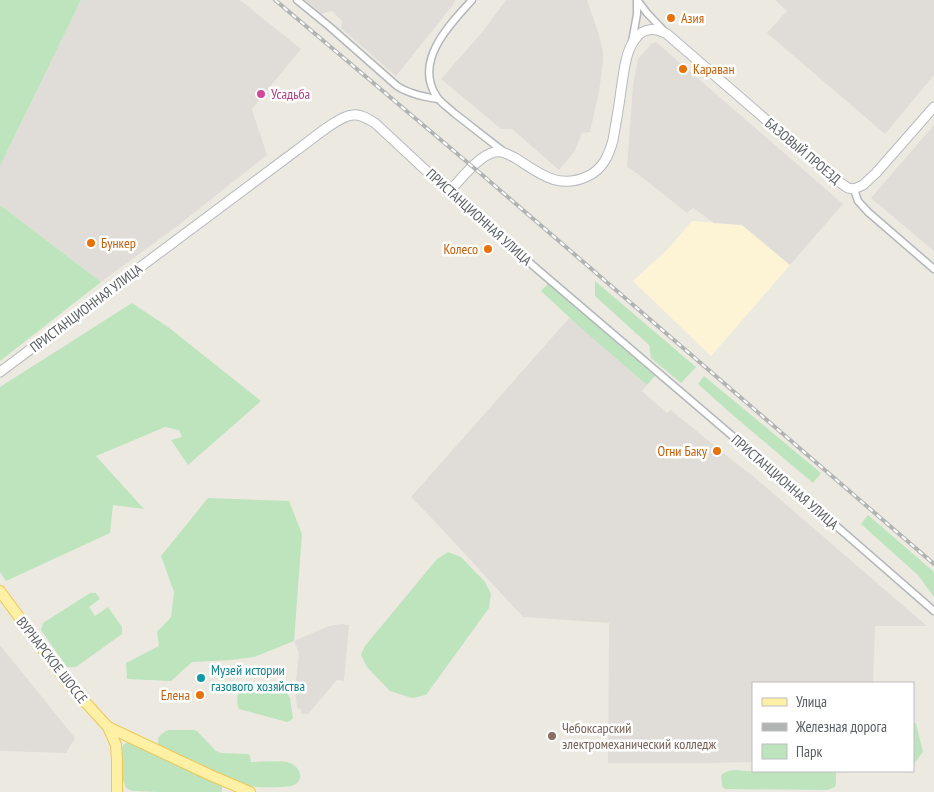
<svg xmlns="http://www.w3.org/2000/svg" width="934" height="792" font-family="'PT Sans Narrow',sans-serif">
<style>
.commercial{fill:#fdf4d5}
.industrial{fill:#e0ddd8}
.green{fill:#bde4bd}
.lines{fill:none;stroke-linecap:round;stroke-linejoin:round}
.street-casing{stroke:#b3b7bb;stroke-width:9}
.secondary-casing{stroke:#b6babf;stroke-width:11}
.primary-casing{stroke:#efc657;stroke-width:12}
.street{stroke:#fff;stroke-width:6}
.secondary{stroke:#fff;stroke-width:9}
.primary{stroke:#fef0a4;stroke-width:10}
.rail-casing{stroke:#b2b3b3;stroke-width:4}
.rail{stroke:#fff;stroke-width:2;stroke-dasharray:5.5;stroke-linecap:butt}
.food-dot{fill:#e8710a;stroke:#fff;stroke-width:2}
.hotel-dot{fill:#d1479c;stroke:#fff;stroke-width:2}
.culture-dot{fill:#0f9aa8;stroke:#fff;stroke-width:2}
.education-dot{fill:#8d6e63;stroke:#fff;stroke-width:2}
.labels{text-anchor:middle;stroke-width:5;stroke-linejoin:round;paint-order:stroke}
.food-label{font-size:14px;fill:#c56008;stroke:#fff;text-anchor:start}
.hotel-label{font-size:14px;fill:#b23c85;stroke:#fff;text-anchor:start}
.street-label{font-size:14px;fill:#595d61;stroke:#fff}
.culture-label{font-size:14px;fill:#0d838f;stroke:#fff;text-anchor:start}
.education-label{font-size:14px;fill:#785e54;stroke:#fff;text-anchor:start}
</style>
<rect width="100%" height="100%" fill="#eceae0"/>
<path class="commercial" d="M692 221 742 225 790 265 711 356 633 281 668 249Z"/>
<g class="industrial">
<path d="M81 0H240L301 49 252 109 267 155 176 227 101 282 0 205V166Z"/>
<path d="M305 0H455L453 5 396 76 341 28 342 21 332 11 321 14Z"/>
<path d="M506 0H587L599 35 603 51V62L599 92 590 132 582 133 575 151 559 170 512 129H501L441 79 484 30Z"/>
<path d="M775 0H934V75L885 134 767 33 787 11Z"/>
<path d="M656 42 843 204 790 265 742 225 714 223 693 208 687 213 639 175 627 167 633 85 638 59 651 44Z"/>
<path d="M934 125V251L871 198Z"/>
<path d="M570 317 647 385 642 391 667 413 671 410 732 460 753 476 927 626H875L873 683H753V762L713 763H608L609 623 523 617 442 529 411 497Z"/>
<path d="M342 624 349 625 344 681 337 680 308 714H301V709L297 708 295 690 299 653 294 641 329 626Z"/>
<path d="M0 645 75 738 66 753 0 751Z"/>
</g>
<g class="green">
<path d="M0 0H81L0 166Z"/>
<path d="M0 205 101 282 0 361Z"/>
<path d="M595 281 696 367 681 383 651 358 649 345 595 296Z"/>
<path d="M548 284 655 376 647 385 581 328 541 291Z"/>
<path d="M132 303 168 327 261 401 188 465 171 440 182 437 179 430 165 427 96 456 144 509 113 505 110 533 6 581 0 572V387Z"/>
<path d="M704 376 821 473 813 483 728 411 698 384Z"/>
<path d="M208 498 289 501 302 534 294 641 254 657 231 660 192 662 171 681 127 679 126 663 159 646 157 632 171 617 174 592 161 556Z"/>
<path d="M868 515 934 572V597L918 575 861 524Z"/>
<path d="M448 552 461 557 485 582 491 594 489 608 426 695 412 698 390 691 367 667 361 655 365 646 437 559Z"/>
<path d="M90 593H96L100 599 89 607 95 616 108 607 122 627V634L76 667H67L41 630 43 623Z"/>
<path d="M241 687H283L290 698 293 718 290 721 287 722 239 709C236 701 237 695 241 687Z"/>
<path d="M916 723 923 752 913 765V724Z"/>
<path d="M168 730H194L197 731 216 751 221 753 248 754 250 756 251 762C261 762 282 760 290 763 295 765 299 769 300 774 301 778 299 782 296 784 289 789 254 787 245 786L160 748C155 739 160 734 168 730Z"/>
<path d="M126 743H131L218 784 222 787V792H159L134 791 130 790 126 788 123 780 122 749 123 745Z"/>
<path d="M734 770 759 772 836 771V783L835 787 827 790 725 789 722 786 721 776C725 771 729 771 734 770Z"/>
</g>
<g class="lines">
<defs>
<g id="street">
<path d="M297 0 330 27 397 86C409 94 424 97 438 99"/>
<path d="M472 0C449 25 413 62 437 97 441 103 449 108 454 113 471 126 487 139 503 151"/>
<path d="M638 1 647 13 666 33"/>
<path d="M632 42 637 14V1"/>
<path d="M854 189 858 201 868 212 934 269"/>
<path d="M449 192 537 269 764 463 934 611"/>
</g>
<path id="secondary" d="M0 372 297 150C310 141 338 116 353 115 361 114 368 119 375 123L449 192C460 180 479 155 495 152 503 151 510 155 517 159 540 174 559 190 588 176 603 169 609 155 613 140 616 123 619 107 621 90 624 73 625 51 636 38 644 27 656 28 667 34L832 177 848 188 854 189 863 185 876 173 934 107"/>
<g id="primary">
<path d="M0 591 66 681 108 727 116 745 117 761V792"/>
<path d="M108 727 210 775 250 792"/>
</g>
</defs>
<use href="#street" class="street-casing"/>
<use href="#secondary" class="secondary-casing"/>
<use href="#primary" class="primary-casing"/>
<use href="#street" class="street"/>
<use href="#secondary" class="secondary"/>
<use href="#primary" class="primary"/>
<defs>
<path id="rail" d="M275 0 480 173 934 564"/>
</defs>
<use href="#rail" class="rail-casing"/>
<use href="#rail" class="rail"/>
</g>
<g class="food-dot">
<circle cx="671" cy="18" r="5"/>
<circle cx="683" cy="69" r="5"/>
<circle cx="91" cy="243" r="5"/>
<circle cx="488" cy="249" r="5"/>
<circle cx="717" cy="451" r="5"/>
<circle cx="200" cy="695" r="5"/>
</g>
<circle class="hotel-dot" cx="261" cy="94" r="5"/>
<circle class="culture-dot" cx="201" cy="678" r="5"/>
<circle class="education-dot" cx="552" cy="736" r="5"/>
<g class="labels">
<g class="food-label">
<text x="681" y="23">Азия</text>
<text x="693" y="74">Караван</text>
<text x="101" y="248">Бункер</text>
<text x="478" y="254" text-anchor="end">Колесо</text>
<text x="707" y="456" text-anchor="end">Огни Баку</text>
<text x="190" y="700" text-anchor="end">Елена</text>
</g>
<g class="hotel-label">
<text x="271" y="99">Усадьба</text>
</g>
<g class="street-label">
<text transform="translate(803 151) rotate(40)" y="5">БАЗОВЫЙ ПРОЕЗД</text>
<text transform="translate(479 217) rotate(42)" y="5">ПРИСТАНЦИОННАЯ УЛИЦА</text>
<text transform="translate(86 308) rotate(-37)" y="5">ПРИСТАНЦИОННАЯ УЛИЦА</text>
<text transform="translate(785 482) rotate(41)" y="5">ПРИСТАНЦИОННАЯ УЛИЦА</text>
<text transform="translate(52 660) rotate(52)" y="5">ВУРНАРСКОЕ ШОССЕ</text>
</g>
<g class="culture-label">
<text x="211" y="675">Музей истории<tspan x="211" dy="16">газового хозяйства</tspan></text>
</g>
<g class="education-label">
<text x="562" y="733">Чебоксарский<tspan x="562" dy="16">электромеханический колледж</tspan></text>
</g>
</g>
<rect x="752" y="682" width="162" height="90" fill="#ffffff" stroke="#bdbec0"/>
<rect x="762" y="698" width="25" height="8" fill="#fef0a4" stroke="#bdbec0"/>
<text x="796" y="707" font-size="15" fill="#595d61">Улица</text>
<rect x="762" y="723" width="25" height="8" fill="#b2b3b3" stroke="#bdbec0"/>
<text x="796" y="732" font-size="15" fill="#595d61">Железная дорога</text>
<rect x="762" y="744" width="25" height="15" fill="#bde4bd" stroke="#bdbec0"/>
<text x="796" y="757" font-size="15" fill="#595d61">Парк</text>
</svg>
